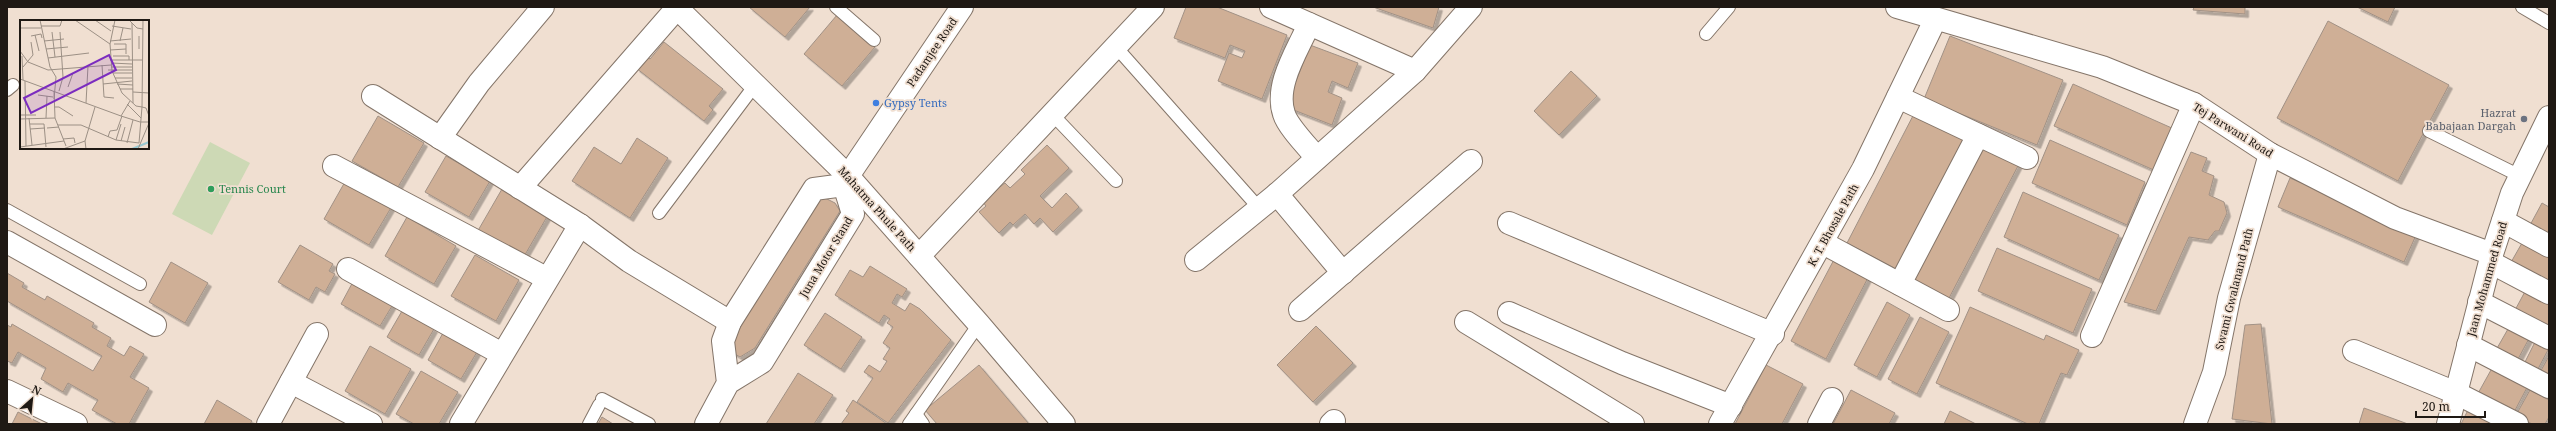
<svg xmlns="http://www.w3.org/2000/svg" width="2556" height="431" font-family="'Noto Serif',serif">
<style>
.green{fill:#cdd9b5}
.building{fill:#cfaf96;stroke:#a19185;filter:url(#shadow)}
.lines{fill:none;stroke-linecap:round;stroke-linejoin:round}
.lane-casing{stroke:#847569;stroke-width:14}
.street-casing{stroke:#847569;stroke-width:24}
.secondary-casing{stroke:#847569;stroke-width:24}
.lane{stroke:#fff;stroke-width:12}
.street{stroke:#fff;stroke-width:22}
.secondary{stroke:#fff;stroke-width:22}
.shop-dot{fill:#3f7fe0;stroke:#f0dfd1;stroke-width:1.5}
.worship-dot{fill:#6b7280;stroke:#f0dfd1;stroke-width:1.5}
.leisure-dot{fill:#2e9e5b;stroke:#f0dfd1;stroke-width:1.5}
.labels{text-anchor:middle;stroke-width:3.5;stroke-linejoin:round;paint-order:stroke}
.street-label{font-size:11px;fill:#1f1914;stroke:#f0dfd1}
.shop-label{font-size:11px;fill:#366cbe;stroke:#f0dfd1;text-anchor:start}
.worship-label{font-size:11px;fill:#5b616d;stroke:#f0dfd1;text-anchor:end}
.leisure-label{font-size:11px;fill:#27864d;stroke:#f0dfd1;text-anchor:start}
.inset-river{fill:none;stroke:#9ac9d2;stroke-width:2}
.inset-road{fill:none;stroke:#9c9085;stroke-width:1}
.view{fill:#7b2cbf;fill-opacity:0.15;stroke:#7b2cbf;stroke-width:2}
.inset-edge{fill:none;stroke:#1f1914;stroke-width:2}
</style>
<defs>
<filter id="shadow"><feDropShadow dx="3.5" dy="3.5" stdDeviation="0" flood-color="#0004"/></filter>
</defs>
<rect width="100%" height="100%" fill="#f0dfd1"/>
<path class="green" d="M210 142 250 163 212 235 172 214Z"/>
<g class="building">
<path d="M749 7H810L785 37Z"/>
<path d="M1186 7H1217L1287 35 1262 99 1218 81 1229 53 1242 58 1245 51 1230 45 1225 58 1174 38Z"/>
<path d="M1373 7H1439L1433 28Z"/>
<path d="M2194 7H2245V14L2193 10Z"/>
<path d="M2357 7H2395L2388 22Z"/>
<path d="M837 15 875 47 842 86 804 54Z"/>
<path d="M2328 21 2449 85 2398 181 2277 118Z"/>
<path d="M1950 36 2063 80 2037 145 1924 99Z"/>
<path d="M664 42 723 89 709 106 713 110 704 121 636 68 646 56 650 59Z"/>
<path d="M1310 45 1358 63 1348 88 1332 81 1328 92 1342 98 1332 125 1286 107Z"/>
<path d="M1571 71 1597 96 1559 135 1534 111Z"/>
<path d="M2073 84 2174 129 2156 171 2054 126Z"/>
<path d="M1916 110 1974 140 1904 273 1847 243Z"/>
<path d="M378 116 424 143 398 187 352 161Z"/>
<path d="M637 138 668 158 630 218 572 181 594 147 621 164Z"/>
<path d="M2050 140 2145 182 2127 225 2032 183Z"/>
<path d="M1977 142 2019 164 1947 302 1905 280Z"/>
<path d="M1047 145 1069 168 1040 196 1052 208 1066 193 1079 207 1053 232 1040 218 1034 224 1025 214 1013 225 1010 222 999 233 979 212 986 206 982 201 1005 183 1010 188 1025 174 1021 170Z"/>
<path d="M2191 152 2207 158 2202 171 2214 176 2209 195 2224 202 2227 213 2219 231H2215L2208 240 2189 237 2156 311 2124 302Z"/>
<path d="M446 156 490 181 469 217 425 192Z"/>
<path d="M2290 178 2417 233 2404 262 2278 207Z"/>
<path d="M346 180 392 206 369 245 324 219Z"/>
<path d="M502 189 548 215 522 260 476 234Z"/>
<path d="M2023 192 2119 235 2099 280 2004 237Z"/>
<path d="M819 195 835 203 840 211 755 348 740 357 730 351 733 330Z"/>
<path d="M2542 203 2549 207V239L2529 227Z"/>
<path d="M407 217 456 246 434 284 385 256Z"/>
<path d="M2526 236 2549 249V285L2510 264Z"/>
<path d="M300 245 333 264 329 271 335 274 325 292 316 287 309 300 278 282Z"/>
<path d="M1997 248 2092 289 2073 333 1978 291Z"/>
<path d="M1838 252 1872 270 1826 359 1791 341Z"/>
<path d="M475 255 519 280 496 321 451 296Z"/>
<path d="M171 262 208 283 185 323 149 302Z"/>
<path d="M870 266 907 289 902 297 897 294 892 303 905 311 910 303 920 309 951 340 888 423 857 402 873 378 864 372 869 365 880 372 887 361 883 359 890 348 883 343 893 327 887 323 890 319 884 315 879 323 835 295 850 270 863 277Z"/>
<path d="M7 273 24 283 22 287 45 300 47 296 94 323 92 327 111 338 107 346 124 356 130 346 144 354 130 377 149 388 129 424H117L92 410 98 400 68 383 63 392 41 379 46 368 18 352 12 363 7 361V325L11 327 12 324 93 371 102 356 7 301Z"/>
<path d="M355 278 395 301 380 326 341 304Z"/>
<path d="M2528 286 2549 297V331L2514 312Z"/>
<path d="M1887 302 1910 315 1877 377 1854 365Z"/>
<path d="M1970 307 2044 340 2046 335 2079 350 2067 375 2061 373 2039 424H2028L1936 383Z"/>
<path d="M402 311 434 329 419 355 387 337Z"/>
<path d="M825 313 862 337 841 369 804 345Z"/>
<path d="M1920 317 1949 332 1917 394 1888 379Z"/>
<path d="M2512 322 2532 333 2517 361 2496 350Z"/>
<path d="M2261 324 2272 424 2232 419 2245 325Z"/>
<path d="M1316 326 1353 363 1313 402 1277 365Z"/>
<path d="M443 333 477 352 461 379 428 360Z"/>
<path d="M2538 336 2549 348 2538 369 2525 362Z"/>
<path d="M370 346 411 369 385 414 345 391Z"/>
<path d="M2549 356V382L2538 376Z"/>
<path d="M2496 361 2531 380 2512 416 2476 397Z"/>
<path d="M979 365 1029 424H937L925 410Z"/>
<path d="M1766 365 1803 384 1782 424H1735Z"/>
<path d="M421 371 458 392 439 424H414L396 414Z"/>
<path d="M798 373 833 395 814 424H766Z"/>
<path d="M1851 390 1895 413 1889 424H1833Z"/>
<path d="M2530 390 2549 400V417L2545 424H2532L2516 415Z"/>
<path d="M217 400 252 421 250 424H204Z"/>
<path d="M853 400 887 424H841L849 413 846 411Z"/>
<path d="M2471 404 2507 424H2461Z"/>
<path d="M2364 408 2408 424H2359Z"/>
<path d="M1950 411 1976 424H1944Z"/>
<path d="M18 412 42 424H12Z"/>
<path d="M602 417 613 424H598Z"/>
</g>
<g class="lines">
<defs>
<g id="lane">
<path d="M836 7 874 40"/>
<path d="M2522 7 2549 23"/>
<path d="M1706 34 1729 7"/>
<path d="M1116 47 1259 208"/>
<path d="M7 90 13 85"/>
<path d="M1052 114 1116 181"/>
<path d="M2429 131 2520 176"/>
<path d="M7 210 140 284"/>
<path d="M659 213 755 85"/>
<path d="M602 399 649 424"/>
<path d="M916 414 923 424"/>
<path d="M589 424 599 405"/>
<path d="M909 424 979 324"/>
</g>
<g id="street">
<path d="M1271 7 1415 71"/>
<path d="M1897 7 2102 67 2194 104 2270 154 2395 218 2492 254"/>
<path d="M1309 24C1298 50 1274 85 1284 114 1288 127 1308 147 1317 158"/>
<path d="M373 96 580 225 629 261 730 322"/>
<path d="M1898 97 2027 158"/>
<path d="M440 138 479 83 543 7"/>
<path d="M334 166 546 278"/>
<path d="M520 188 677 8"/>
<path d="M1277 194 1343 273"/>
<path d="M2503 221 2549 246"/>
<path d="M1509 223 1773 334"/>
<path d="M7 242 155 325"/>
<path d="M1823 243 1948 310"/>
<path d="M919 256 1153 7"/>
<path d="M1196 260 1277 194 1415 71 1471 7"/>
<path d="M2490 262 2549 293"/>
<path d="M348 269 502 354"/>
<path d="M1900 284 1978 135"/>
<path d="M2479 302 2549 338"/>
<path d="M1300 310 1471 161"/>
<path d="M1509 313 1622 363 1731 406"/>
<path d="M1466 322 1633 424"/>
<path d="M2092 336 2194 104"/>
<path d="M2468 345 2549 387"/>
<path d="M2354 351 2456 393 2517 424"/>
<path d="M291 382 371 424"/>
<path d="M7 391 76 424"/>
<path d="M268 424 317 334"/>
<path d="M461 424 580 225"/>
<path d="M1331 424 1334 421"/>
<path d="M1720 424 1863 169 1935 20"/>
<path d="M1819 424 1832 399"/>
<path d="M2195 424 2214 372 2229 298 2270 154"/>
<path d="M2448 424 2492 254 2512 193 2549 117"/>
</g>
<g id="secondary">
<path d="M676 7 848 176 979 324 1064 424"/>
<path d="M848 176 962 7"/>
<path d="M706 424 728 383 762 362 853 214 844 185 814 189 730 322 723 341 728 383"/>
</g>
</defs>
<use href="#lane" class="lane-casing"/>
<use href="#street" class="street-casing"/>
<use href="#secondary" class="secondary-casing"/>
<use href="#lane" class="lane"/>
<use href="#street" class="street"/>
<use href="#secondary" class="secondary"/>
</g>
<circle class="shop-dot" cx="876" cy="103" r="4"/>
<circle class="worship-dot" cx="2524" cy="119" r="4"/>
<circle class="leisure-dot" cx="211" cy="189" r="4"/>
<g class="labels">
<g class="street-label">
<text transform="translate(932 52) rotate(-56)" y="4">Padamjee Road</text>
<text transform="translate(2233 130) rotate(32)" y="4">Tej Parwani Road</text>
<text transform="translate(877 209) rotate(48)" y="4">Mahatma Phule Path</text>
<text transform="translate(1833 225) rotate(-61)" y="4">K. T. Bhosale Path</text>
<text transform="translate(826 257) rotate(-59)" y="4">Juna Motor Stand</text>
<text transform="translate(2487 279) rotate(-74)" y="4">Jaan Mohammed Road</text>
<text transform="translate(2234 289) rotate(-76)" y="4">Swami Gwalanand Path</text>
</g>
<g class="shop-label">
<text x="884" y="107">Gypsy Tents</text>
</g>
<g class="worship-label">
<text x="2516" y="117">Hazrat<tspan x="2516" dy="13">Babajaan Dargah</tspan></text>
</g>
<g class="leisure-label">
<text x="219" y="193">Tennis Court</text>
</g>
</g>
<g transform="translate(20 20)">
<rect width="129" height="129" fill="#f0dfd1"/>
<path class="inset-river" d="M112 129 129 122"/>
<path class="inset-road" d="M20 0 30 47 36 57 34 79M55 0 90 24M75 0 91 11M95 0 90 24 92 51 102 73 116 86 122 87M109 0 117 8 123 9M112 3 113 83M21 6H40L42 0M92 6 111 9M0 8H21M32 12 35 37M15 15 19 31M11 16 21 14 22 18M119 16V29M24 21 44 19M90 21 111 19M100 21 103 8M94 24H106V34M26 29 48 27M90 30 106 29M0 31 8 42 28 50 91 45M2 36 3 60M93 36H109V40M28 38 69 33M90 40H123M91 43 112 44M82 45 84 77 94 78M3 47 13 35 11 22M91 47H112M88 50H112M93 53H112M95 58H112M0 59 101 96 120 102H129M5 61 6 126M83 64 112 61M97 64 113 65M48 67 53 53M100 69H113M34 71 35 98 46 126M39 71 43 57 40 12M113 72 129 73M18 75 33 77M66 83 68 46M107 84 121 98M34 87H39L53 96M122 87 126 88 129 96M0 95H16M101 96 110 81M9 98 12 125M26 98 27 76M0 99 35 98M10 104H24L26 127M38 105H61L96 120 119 123M27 108 39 107M10 109 25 108M88 117 90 111 97 110 102 96M43 119 54 118 55 123M96 120 101 104M101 121 105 107M107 123 113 100M119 123 122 87 123 0M0 127 44 121M43 129 65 121M66 129 65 121 75 87M118 129 129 103"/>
<path class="view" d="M89 35 96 50 11 93 4 78Z"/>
<rect width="129" height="129" class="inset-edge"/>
</g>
<rect width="2556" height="431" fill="none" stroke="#1f1914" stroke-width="16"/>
<g transform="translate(32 399) rotate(27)" stroke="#f0dfd1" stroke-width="3" paint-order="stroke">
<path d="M0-3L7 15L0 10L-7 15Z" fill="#1f1914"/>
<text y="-6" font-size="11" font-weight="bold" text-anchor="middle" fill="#1f1914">N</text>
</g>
<path d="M2416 411v6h69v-6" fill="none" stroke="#1f1914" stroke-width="2"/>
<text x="2422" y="411" font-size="12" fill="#1f1914" stroke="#f0dfd1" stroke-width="3" paint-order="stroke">20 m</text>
</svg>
